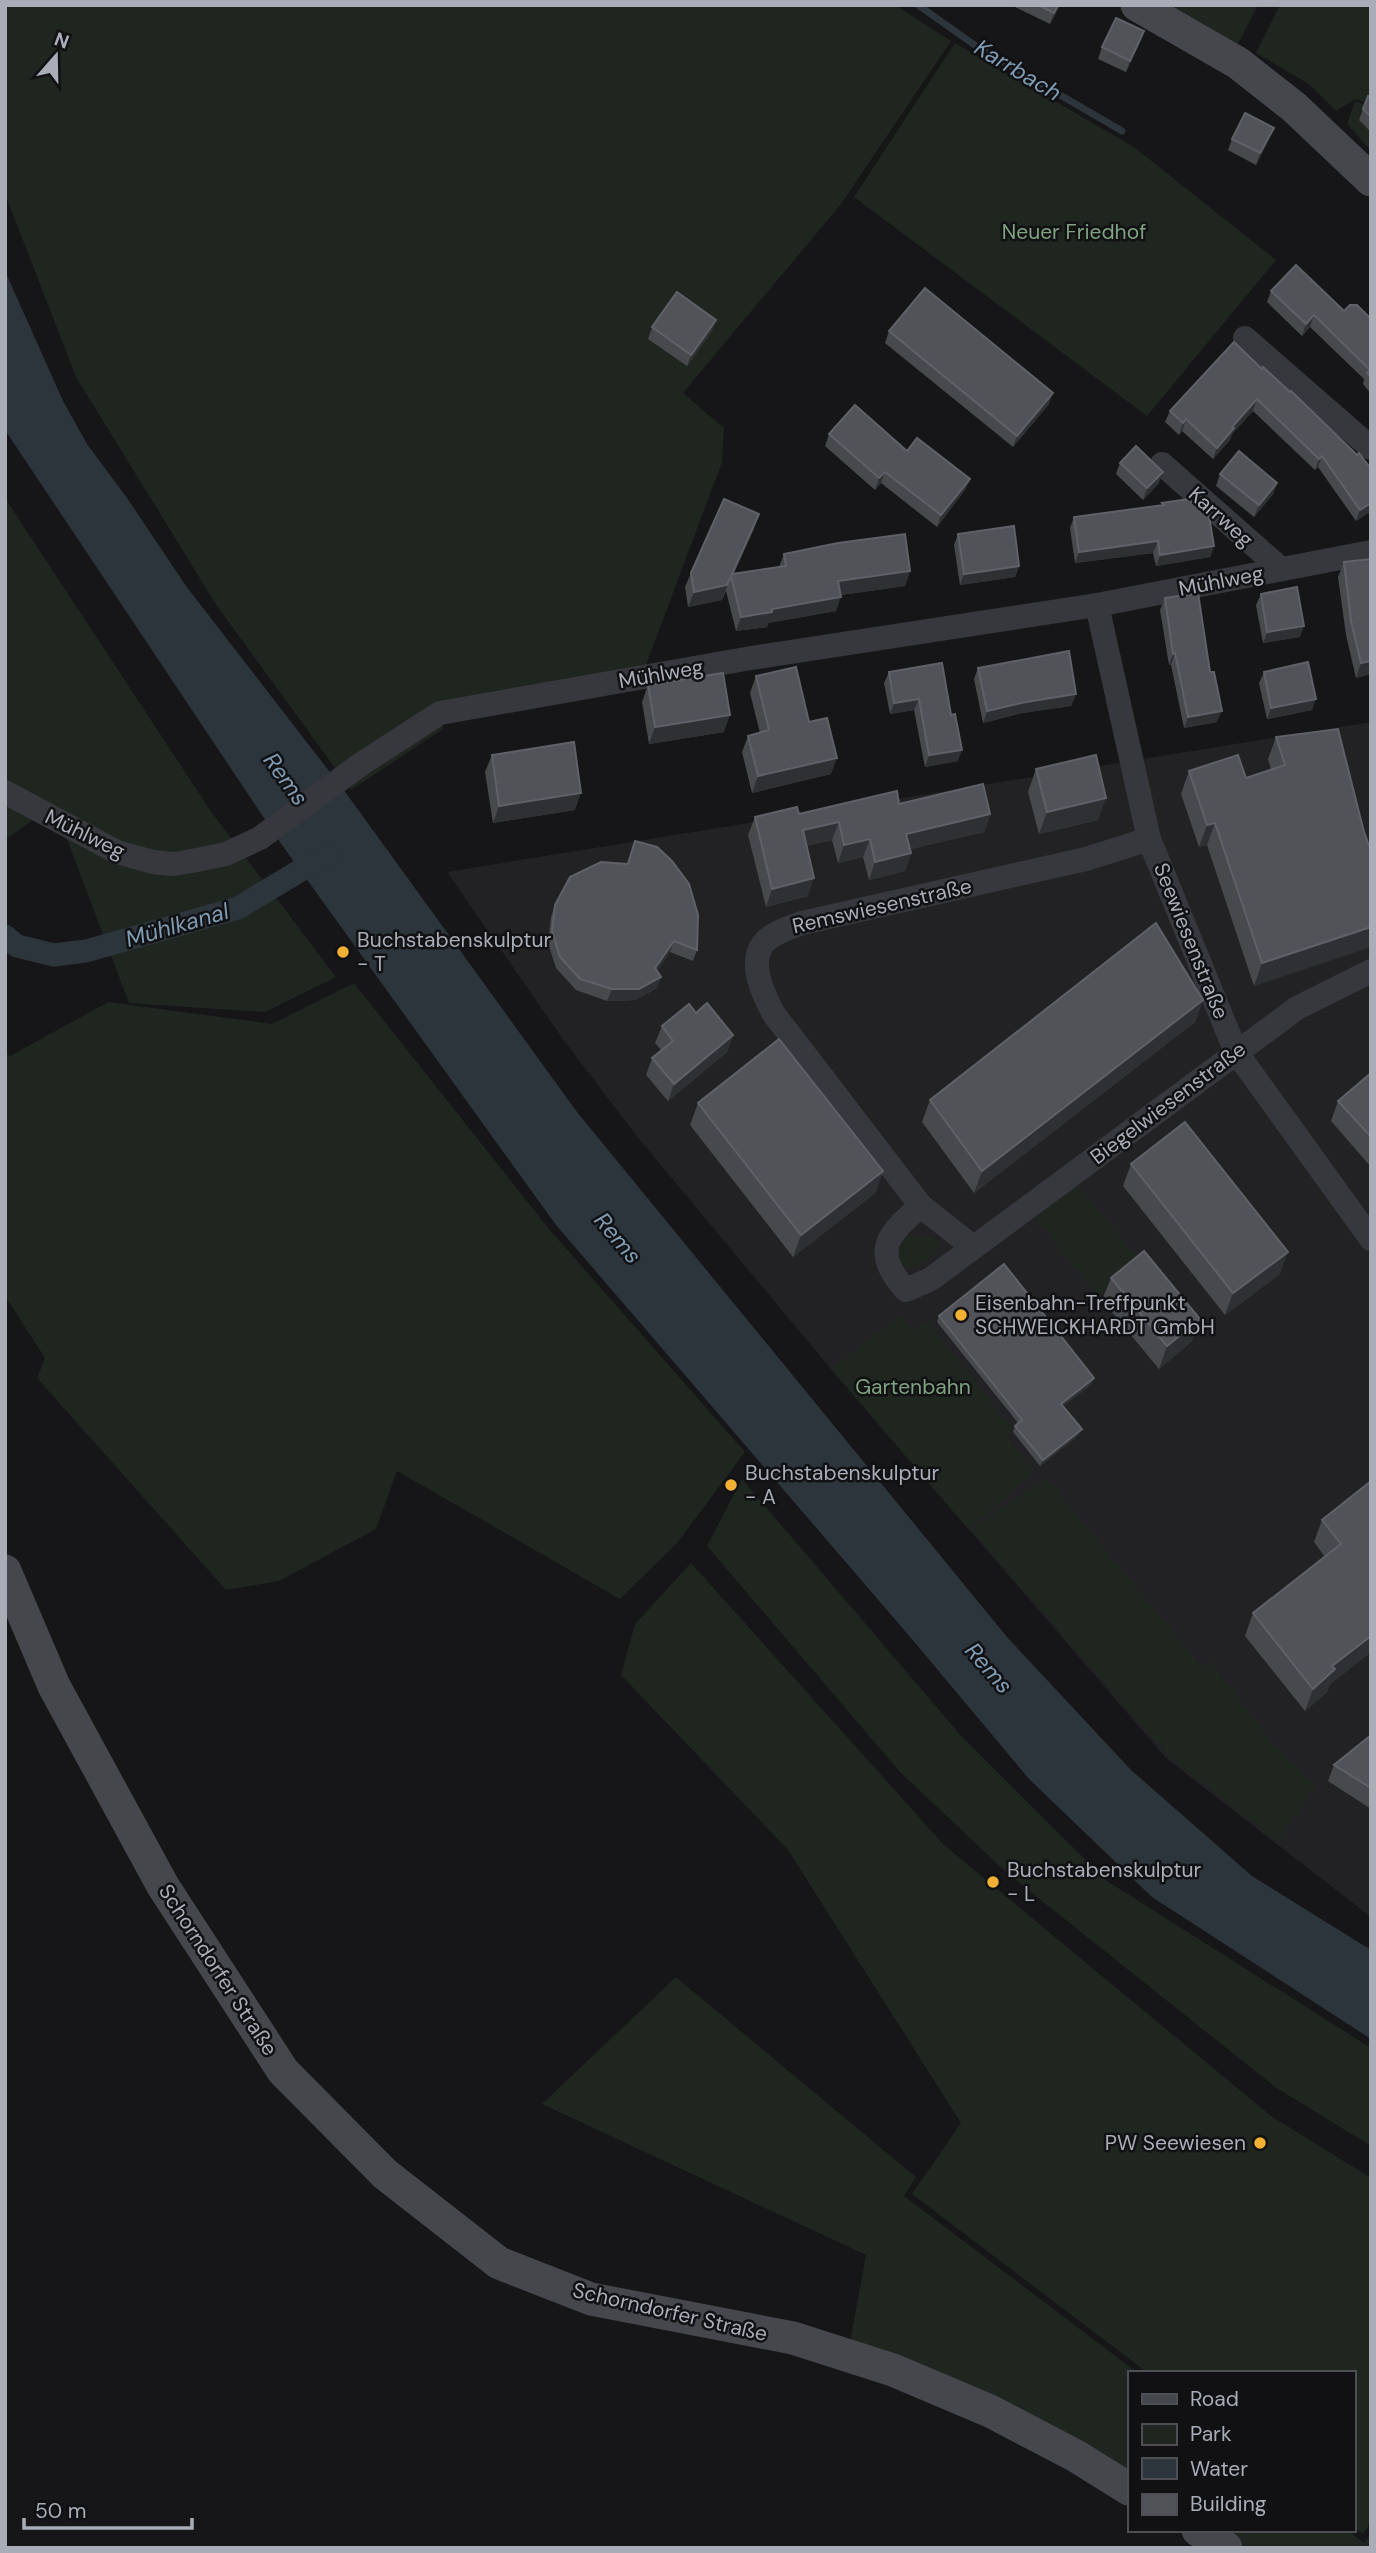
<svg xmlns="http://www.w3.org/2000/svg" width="1376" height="2553" font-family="'DM Sans',sans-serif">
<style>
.built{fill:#222225}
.green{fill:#1e261f}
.water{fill:#2c353c}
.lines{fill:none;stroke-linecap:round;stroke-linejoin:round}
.stream{stroke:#2c353c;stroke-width:7}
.canal{stroke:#2c353c;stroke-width:23}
.street{stroke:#37383d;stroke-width:24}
.secondary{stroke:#45474d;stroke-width:33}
.wall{fill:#47494d}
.shaded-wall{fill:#2f3033}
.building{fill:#525359;stroke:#5f6168;stroke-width:2}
.poi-dot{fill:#f2b134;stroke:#111113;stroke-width:2.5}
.labels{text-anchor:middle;stroke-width:5;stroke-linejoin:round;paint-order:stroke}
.park-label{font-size:21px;fill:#7fa381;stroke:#111113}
.street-label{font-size:21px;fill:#a8adb8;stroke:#111113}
.poi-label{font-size:21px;fill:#a8adb8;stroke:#111113;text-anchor:start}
.water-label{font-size:23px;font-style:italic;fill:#7f9bb3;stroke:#111113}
</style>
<rect width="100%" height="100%" fill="#161618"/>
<path class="built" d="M1371 722V1917L1166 1758 831 1369 639 1139 565 1042 447 872Z"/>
<g class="green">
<path d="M5 5H895L951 41 841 204 683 393 724 428 722 462 640 681 442 721 443 729 351 790 217 606 76 377 5 194Z"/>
<path d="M1170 5H1258L1238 44Z"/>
<path d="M1280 5H1371V104L1355 99 1336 111 1309 84 1256 53Z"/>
<path d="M955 43 1134 147 1276 260 1147 416 854 197Z"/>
<path d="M1355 101 1371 107V151L1347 124Z"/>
<path d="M5 498 212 813 336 977 265 1012 129 1003 54 805 5 840Z"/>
<path d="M354 983 549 1229 745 1452 677 1543 620 1599 397 1471 376 1529 279 1581 226 1590 37 1378 45 1358 5 1296V1053L10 1056 108 1002 272 1024Z"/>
<path d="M1075 1182 1142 1263 1098 1297 1033 1215Z"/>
<path d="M910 1235C920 1236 935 1234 939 1245 933 1260 913 1273 898 1262L895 1247 905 1236Z"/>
<path d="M900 1316 913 1331 927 1321 1013 1430 1007 1437 1034 1472 968 1529 831 1369Z"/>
<path d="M1046 1478 1201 1666 1209 1660 1273 1744 1315 1786 1278 1841 1169 1757 971 1530Z"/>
<path d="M742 1479 963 1738 1107 1881 1371 2048V2146L1275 2087 1007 1873 900 1772 707 1546Z"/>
<path d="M691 1563 944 1845 1271 2116 1371 2178V2522L1363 2534 1353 2527V2373H1148L912 2194 961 2123 788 1850 621 1675 635 1624Z"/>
<path d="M676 1977 916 2177 904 2196 1138 2373H1129V2486L850 2342 866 2255 542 2104Z"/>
<path d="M1215 2530H1347L1364 2543 1371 2534V2548H1249Z"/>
</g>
<path class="water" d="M5 271 63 401 87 444 127 498 186 586 346 793 577 1112 1007 1637 1131 1770 1252 1876 1371 1950V2039L1152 1897 1029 1779 911 1638 556 1225 282 845 5 430Z"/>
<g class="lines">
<path class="stream" d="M918 5 976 46 1122 131"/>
<path class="canal" d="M5 936 17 946 54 955 86 951 238 908 326 855"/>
<g class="street">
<path d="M1245 338 1371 448"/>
<path d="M1162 464 1281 569"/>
<path d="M1097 605 1149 839 1236 1052 1371 1239"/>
<path d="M5 792 117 852 153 862 173 864 192 861 226 854 260 838 361 764 440 713 751 658 1097 605 1371 552"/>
<path d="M921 1206 773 1013C764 995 748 964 763 944 771 933 789 928 802 923L1086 859 1149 839"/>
<path d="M973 1247 921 1206C887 1234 871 1252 906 1290L931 1279 1297 1008 1371 971"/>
</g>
<g class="secondary">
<path d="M1137 5 1238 63 1294 107 1371 180"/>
<path d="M5 1571 54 1686 163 1886 283 2071 385 2174 499 2263 591 2299 793 2338 893 2370 990 2411 1076 2456 1129 2489"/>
<path d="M1198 2530 1226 2548"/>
</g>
</g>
<g class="wall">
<path d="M1011 5H1060L1050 24Z"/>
<path d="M1144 31 1126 72 1098 59 1102 47Z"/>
<path d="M1368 96 1371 97V132L1359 120Z"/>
<path d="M1232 139H1269L1256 165 1228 150Z"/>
<path d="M1271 291 1371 319V394L1363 384 1364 379 1310 327 1302 336 1267 302Z"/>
<path d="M652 327 712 331 687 366 648 339Z"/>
<path d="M889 331 1049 404 1013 447 885 343Z"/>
<path d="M1262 369 1371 469V511L1356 521 1318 467 1315 470 1253 411 1232 434 1230 440 1213 459 1182 431 1179 435 1165 422 1170 411Z"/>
<path d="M829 434 907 451 970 479 965 490 937 527 881 483 875 490 825 446Z"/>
<path d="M1120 463 1159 483 1143 500 1116 474Z"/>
<path d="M1220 474 1277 483 1273 494 1254 517 1216 486Z"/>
<path d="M1162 503 1214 546 1210 557 1156 566 1153 553 1075 563 1070 528 1074 517 1162 505Z"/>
<path d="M754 529 733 574 779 567 784 554 910 571 905 586 841 595 836 611 768 623 767 627 736 631 726 591 722 600 688 607 685 587 691 573Z"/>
<path d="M958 534 1019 566 1015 577 960 585 954 545Z"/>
<path d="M1344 562 1371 674 1356 678 1346 635 1338 577Z"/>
<path d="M1261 594 1300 637 1263 643 1256 605Z"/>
<path d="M1165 598 1217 722 1184 728 1171 665H1169L1160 610Z"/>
<path d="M978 668 1076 694 1071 706 1022 713 983 723 974 679Z"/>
<path d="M889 672 951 715 958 761 925 767 914 710 890 714 884 683Z"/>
<path d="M1264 672 1312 710 1267 719 1259 683Z"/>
<path d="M756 676 809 722 831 774 752 793 742 752 748 736 760 733 750 693Z"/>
<path d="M648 685 724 732 649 744 642 702Z"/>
<path d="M1276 737 1364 832 1254 986 1207 845 1199 847 1181 794 1189 771 1246 778 1271 769 1268 759Z"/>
<path d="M492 755 575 810 493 823 485 772Z"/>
<path d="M1036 769 1098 820 1039 834 1028 792Z"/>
<path d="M899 804 990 814 984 832 910 849 911 853 905 871 869 880 863 857 838 863 832 840 806 846 808 896 766 907 748 835 755 817Z"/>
<path d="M635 841 697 950 693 961 670 952 657 971 661 977 657 988 635 1000 607 1001 576 990 556 968 548 943 551 917 555 905 627 864Z"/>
<path d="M1203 1000 1195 1022 974 1193 922 1122 930 1100Z"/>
<path d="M696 1013 733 1035 727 1052 668 1101 646 1075 652 1058 662 1051 655 1043 662 1026Z"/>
<path d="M1371 1073V1167L1331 1121 1338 1101Z"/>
<path d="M698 1103 883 1171 875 1193 793 1257 690 1125Z"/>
<path d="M1131 1164 1280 1274 1225 1315 1123 1186Z"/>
<path d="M1111 1278 1192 1341 1159 1369 1102 1300Z"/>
<path d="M939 1316 1092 1384 1063 1406 1079 1435 1040 1466 1013 1432 1015 1426 1018 1423 937 1322Z"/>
<path d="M1371 1481V1652L1330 1684 1327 1692 1305 1711 1245 1636 1253 1613 1325 1557 1314 1542 1322 1520Z"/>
<path d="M1371 1735V1809L1328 1781 1334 1765Z"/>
</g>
<g class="shaded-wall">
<path d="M1058 5H1060L1050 24 1054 13Z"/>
<path d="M1144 31 1140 43 1126 72 1130 61Z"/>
<path d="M1274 128 1269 139 1256 165 1260 153Z"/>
<path d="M1314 315 1310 327 1302 336 1306 324Z"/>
<path d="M716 320 712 331 687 366 691 355Z"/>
<path d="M1053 393 1049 404 1013 447 1017 436Z"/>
<path d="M1257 399 1253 411 1232 434 1230 440 1213 459 1217 448 1232 427Z"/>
<path d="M1186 419 1182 431 1179 435 1183 423Z"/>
<path d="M1322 456 1318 467 1315 470 1319 459Z"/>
<path d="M885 472 881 483 875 490 879 478Z"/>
<path d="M1163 472 1159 483 1143 500 1147 488Z"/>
<path d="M970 479 965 490 937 527 941 515Z"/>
<path d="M1277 483 1273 494 1254 517 1259 505Z"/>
<path d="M1371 503V511L1356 521 1360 510Z"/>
<path d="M759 514 754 529 732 578 731 576Z"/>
<path d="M1158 541 1153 553 1075 563 1079 552Z"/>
<path d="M1214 546 1210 557 1156 566 1160 555Z"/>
<path d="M1019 566 1015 577 960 585 964 574Z"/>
<path d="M910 571 905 586 833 596 838 581Z"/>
<path d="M731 576 722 600 688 607 694 592Z"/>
<path d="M841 597 836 611 768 623 767 627 736 631 741 617 772 609Z"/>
<path d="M1304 626 1300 637 1263 643 1267 632Z"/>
<path d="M1175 653 1171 665H1169L1173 654Z"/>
<path d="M1371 661V674L1356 678 1361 663Z"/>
<path d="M1076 694 1071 706 1022 713 983 723 987 711 1026 702Z"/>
<path d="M919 699 914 710 890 714 894 703Z"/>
<path d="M1316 699 1312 710 1267 719 1271 708Z"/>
<path d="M1222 711 1217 722 1184 728 1188 717Z"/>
<path d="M730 715 724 732 649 744 655 727Z"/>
<path d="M962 750 958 761 925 767 929 755Z"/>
<path d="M837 758 831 774 752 793 758 776Z"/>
<path d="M581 793 575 810 493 823 499 806Z"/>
<path d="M1106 798 1098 820 1039 834 1047 812Z"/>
<path d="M990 814 984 832 900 852 906 834Z"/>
<path d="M839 822 832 840 796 848 803 830Z"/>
<path d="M1215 823 1207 845 1199 847 1207 825Z"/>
<path d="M870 839 863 857 838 863 844 845Z"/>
<path d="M911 853 905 871 869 880 875 862Z"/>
<path d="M814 878 808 896 766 907 772 889Z"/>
<path d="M1371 927V947L1254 986 1262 963Z"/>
<path d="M674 941 670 952 651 980 655 968Z"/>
<path d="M661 977 657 988 635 1000 607 1001 612 989Z"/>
<path d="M1203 1000 1195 1022 974 1193 982 1171Z"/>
<path d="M733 1035 727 1052 668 1101 674 1084Z"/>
<path d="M883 1171 875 1193 793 1257 801 1235Z"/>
<path d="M1288 1252 1280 1274 1225 1315 1233 1293Z"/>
<path d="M1200 1319 1192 1341 1159 1369 1167 1346Z"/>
<path d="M1094 1378 1092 1384 1059 1410 1061 1404Z"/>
<path d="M1082 1429 1079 1435 1040 1466 1043 1460Z"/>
<path d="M1371 1636V1652L1330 1684 1327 1692 1305 1711 1313 1689 1332 1666Z"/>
</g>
<g class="building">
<path d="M1038 5H1058L1054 13Z"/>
<path d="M1116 18 1144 31 1130 61 1102 47Z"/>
<path d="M1368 96 1371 97V117L1363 109Z"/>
<path d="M1245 113 1274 128 1260 153 1232 139Z"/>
<path d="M1296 265 1344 311 1350 305H1357L1371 319V377L1367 373 1370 370 1314 315 1306 324 1271 291Z"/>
<path d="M925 288 1053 393 1017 436 889 331Z"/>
<path d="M677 292 716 320 691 355 652 327Z"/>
<path d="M1234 342 1262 369 1263 367 1290 392 1291 391 1357 455 1359 453 1371 469V503L1360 510 1322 456 1319 459 1257 399 1232 427 1234 428 1217 448 1186 419 1183 423 1170 411Z"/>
<path d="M855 405 907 451 917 438 970 479 941 515 885 472 879 478 829 434Z"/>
<path d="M1136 446 1163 472 1147 488 1120 463Z"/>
<path d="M1239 451 1277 483 1259 505 1220 474Z"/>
<path d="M1195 498 1208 510 1214 546 1160 555 1158 541 1079 552 1074 517 1164 505 1162 503Z"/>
<path d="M724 499 759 514 732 574 786 566 784 554 838 543 905 534 910 571 838 581 841 597 772 609V612L741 617 731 576 727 585 694 592 691 573Z"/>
<path d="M1014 526 1019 566 964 574 958 534Z"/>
<path d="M1371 559V661L1361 663 1351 621 1344 562Z"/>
<path d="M1297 587 1304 626 1267 632 1261 594Z"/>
<path d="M1198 593 1210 672H1214L1222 711 1188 717 1175 653 1173 654 1165 598Z"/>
<path d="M1069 651 1076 694 1026 702 987 711 978 668Z"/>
<path d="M1308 662 1316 699 1271 708 1264 672Z"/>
<path d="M942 663 951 715 955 714 962 750 929 755 919 699 894 703 889 672Z"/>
<path d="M796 667 809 722 827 718 837 758 758 776 748 736 769 730 756 676Z"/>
<path d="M723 673 730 715 655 727 648 685Z"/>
<path d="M1338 729 1364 832 1371 851V927L1262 963 1215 823 1207 825 1189 771 1238 755 1246 778 1285 765 1276 737Z"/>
<path d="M574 742 581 793 499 806 492 755Z"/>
<path d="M1096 755 1106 798 1047 812 1036 769Z"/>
<path d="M983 784 990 814 906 834 911 853 875 862 870 839 844 845 839 822 803 830 814 878 772 889 755 817 797 807 799 814 897 791 899 804Z"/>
<path d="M635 841 657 847 672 861 689 884 698 915 697 950 674 941 655 968 661 977 639 989H612L580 979 560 957 552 932 555 905 570 877 601 862 628 864Z"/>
<path d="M1156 923 1203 1000 982 1171 930 1100Z"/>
<path d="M707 1003 733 1035 674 1084 652 1058 673 1041 662 1026 689 1004 696 1013Z"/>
<path d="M779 1039 883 1171 801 1235 698 1103Z"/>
<path d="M1371 1073V1137L1338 1101Z"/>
<path d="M1185 1122 1288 1252 1233 1293 1131 1164Z"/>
<path d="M1144 1251 1200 1319 1167 1346 1111 1278Z"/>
<path d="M1004 1264 1094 1378 1061 1404 1082 1429 1043 1460 1015 1426 1022 1420 939 1316Z"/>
<path d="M1371 1481V1636L1332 1666 1335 1669 1313 1689 1253 1613 1341 1544 1322 1520Z"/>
<path d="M1371 1735V1788L1334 1765Z"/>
</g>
<g class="poi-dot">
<circle cx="343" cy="952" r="7"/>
<circle cx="961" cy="1315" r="7"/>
<circle cx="731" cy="1485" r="7"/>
<circle cx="993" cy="1882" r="7"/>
<circle cx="1260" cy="2143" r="7"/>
</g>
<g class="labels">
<g class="park-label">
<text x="1074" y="239">Neuer Friedhof</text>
<text x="913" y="1394">Gartenbahn</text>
</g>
<g class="street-label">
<text transform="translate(1221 517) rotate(42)" y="7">Karrweg</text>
<text transform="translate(1221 581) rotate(-11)" y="7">Mühlweg</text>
<text transform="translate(661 674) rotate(-10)" y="7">Mühlweg</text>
<text transform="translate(85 834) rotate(26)" y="7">Mühlweg</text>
<text transform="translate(882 906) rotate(-13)" y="7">Remswiesenstraße</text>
<text transform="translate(1191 941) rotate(68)" y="7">Seewiesenstraße</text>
<text transform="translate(1168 1103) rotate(-37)" y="7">Biegelwiesenstraße</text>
<text transform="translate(218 1970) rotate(57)" y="7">Schorndorfer Straße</text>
<text transform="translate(670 2312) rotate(13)" y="7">Schorndorfer Straße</text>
</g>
<g class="poi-label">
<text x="357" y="947">Buchstabenskulptur<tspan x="357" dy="24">- T</tspan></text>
<text x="975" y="1310">Eisenbahn-Treffpunkt<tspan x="975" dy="24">SCHWEICKHARDT GmbH</tspan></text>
<text x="745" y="1480">Buchstabenskulptur<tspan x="745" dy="24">- A</tspan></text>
<text x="1007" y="1877">Buchstabenskulptur<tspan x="1007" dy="24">- L</tspan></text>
<text x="1246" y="2150" text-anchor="end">PW Seewiesen</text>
</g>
<g class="water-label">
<text transform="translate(1018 70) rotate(31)" y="8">Karrbach</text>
<text transform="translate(286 779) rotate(54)" y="8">Rems</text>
<text transform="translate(177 925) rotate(-16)" y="8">Mühlkanal</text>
<text transform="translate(618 1238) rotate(50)" y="8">Rems</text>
<text transform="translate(989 1668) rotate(49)" y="8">Rems</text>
</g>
</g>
<rect width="1376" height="2553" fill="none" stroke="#a8adb8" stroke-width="14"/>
<rect x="1128" y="2371" width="228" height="161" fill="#111113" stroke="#4d4f55" stroke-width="2"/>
<rect x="1142" y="2394" width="35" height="10" fill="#45474d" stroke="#4d4f55" stroke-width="2"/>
<text x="1190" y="2406" font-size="21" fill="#a8adb8">Road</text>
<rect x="1142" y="2424" width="35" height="21" fill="#1e261f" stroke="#4d4f55" stroke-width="2"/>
<text x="1190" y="2441" font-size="21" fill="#a8adb8">Park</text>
<rect x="1142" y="2458" width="35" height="21" fill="#2c353c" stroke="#4d4f55" stroke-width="2"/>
<text x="1190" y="2476" font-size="21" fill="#a8adb8">Water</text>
<rect x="1142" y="2494" width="35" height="21" fill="#525359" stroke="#4d4f55" stroke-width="2"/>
<text x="1190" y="2511" font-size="21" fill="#a8adb8">Building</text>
<g transform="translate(56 56) rotate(20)" stroke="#111113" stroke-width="5" paint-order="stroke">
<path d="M0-5L12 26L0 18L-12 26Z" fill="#a8adb8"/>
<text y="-10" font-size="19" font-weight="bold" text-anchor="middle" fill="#a8adb8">N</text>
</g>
<path d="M24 2518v10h168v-10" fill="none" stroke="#a8adb8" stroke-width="3.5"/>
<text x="35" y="2518" font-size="21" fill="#a8adb8" stroke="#111113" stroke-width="5" paint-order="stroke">50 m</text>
</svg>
